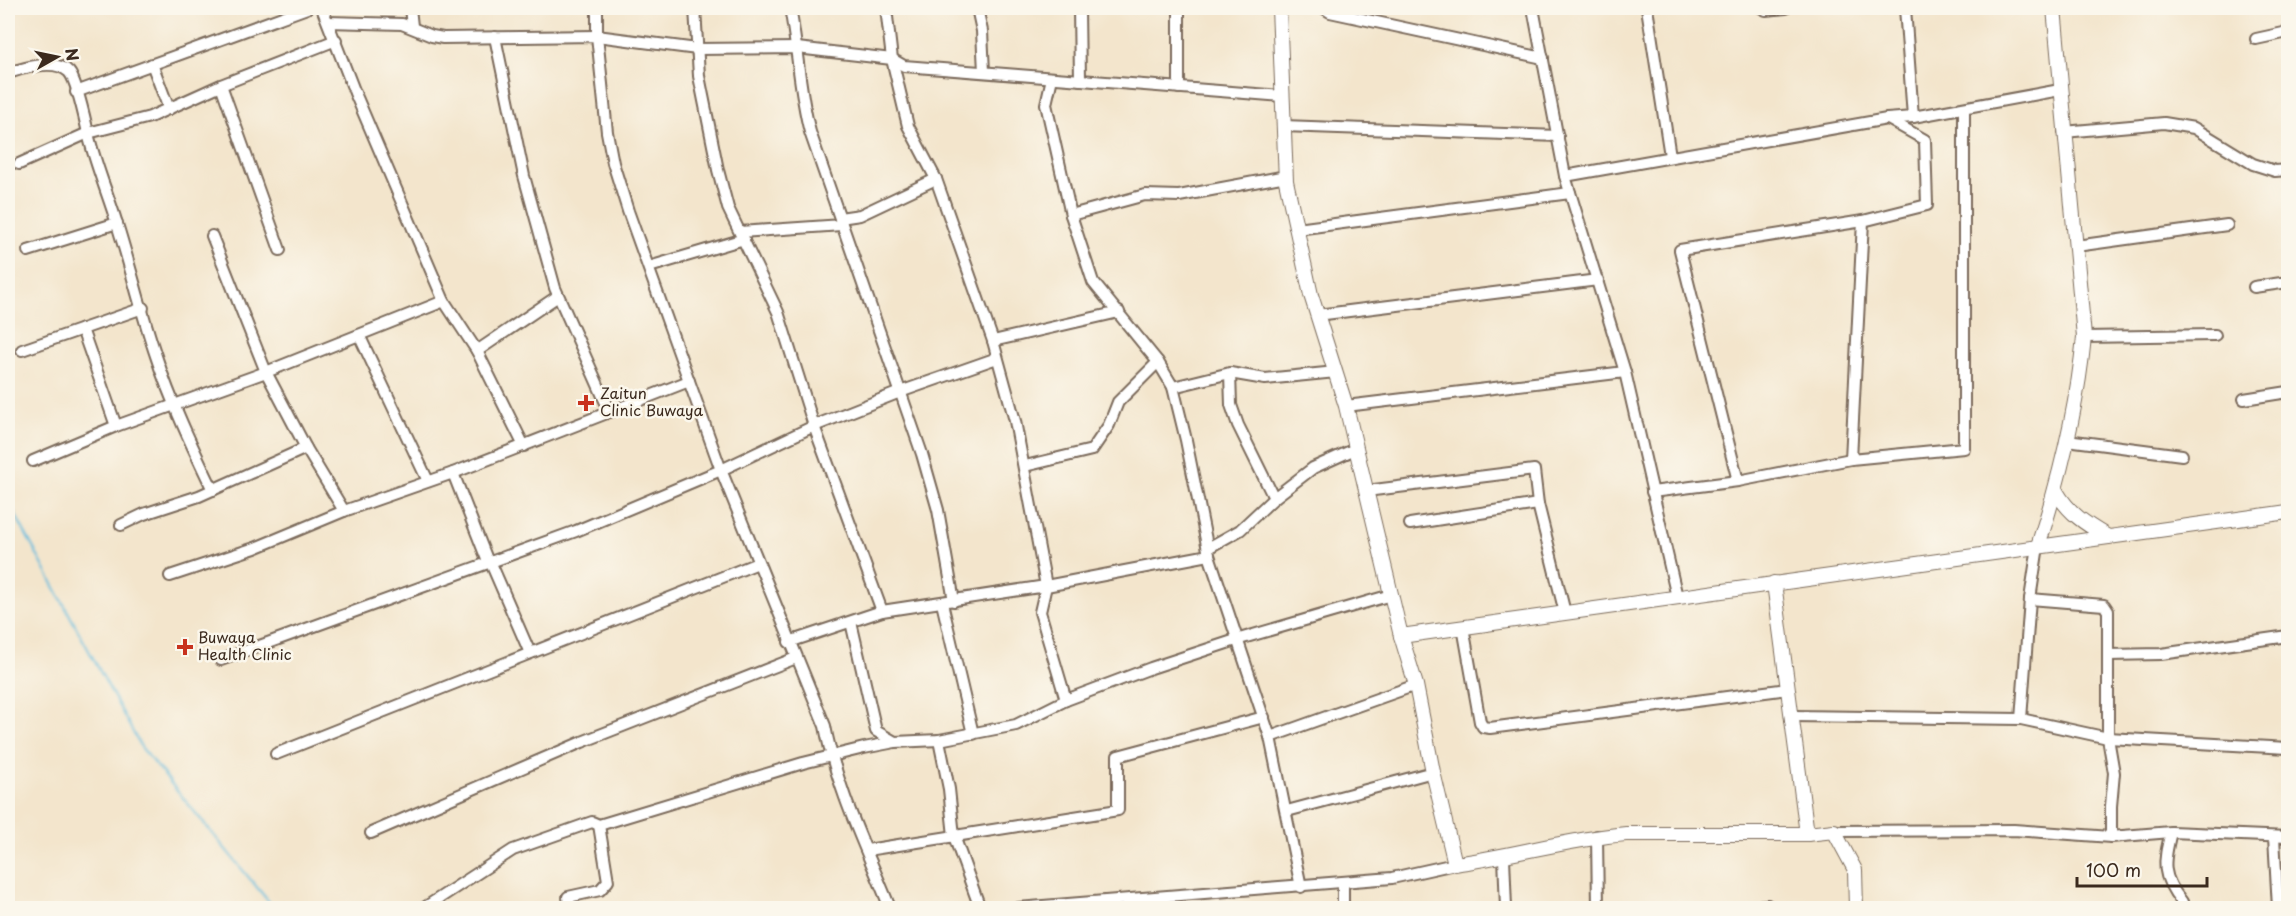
<svg xmlns="http://www.w3.org/2000/svg" width="2296" height="916" font-family="'Playpen Sans',sans-serif">
<style>
.lines{fill:none;stroke-linecap:round;stroke-linejoin:round}
.stream{stroke:#5fbbdd;stroke-width:2}
.minor-casing{stroke:#7b6b5b;stroke-width:14}
.tertiary-casing{stroke:#7b6b5b;stroke-width:16}
.minor{stroke:#fff;stroke-width:10}
.tertiary{stroke:#fff;stroke-width:14}
.poi-dot{fill:#c8321e;stroke:#fbf7ec;stroke-width:2}
.labels{text-anchor:middle;stroke-width:5;stroke-linejoin:round;paint-order:stroke}
.poi-label{font-size:15px;fill:#3b2a1e;stroke:#fbf7ec;text-anchor:start}
</style>
<rect width="100%" height="100%" fill="#fbf7ec"/>
<filter id="ink" filterUnits="userSpaceOnUse"><feTurbulence type="fractalNoise" baseFrequency=".0167" numOctaves="2"/><feDisplacementMap in="SourceGraphic" scale="12" xChannelSelector="R" yChannelSelector="G"/><feConvolveMatrix kernelMatrix="1 2 1 2 8 2 1 2 1" color-interpolation-filters="sRGB"/></filter>
<filter id="wash" filterUnits="userSpaceOnUse"><feTurbulence type="fractalNoise" baseFrequency=".008" numOctaves="4" result="noise"/><feDisplacementMap in="SourceGraphic" scale="24" xChannelSelector="R" yChannelSelector="G"/><feGaussianBlur stdDeviation="1.35" result="paint"/><feColorMatrix in="noise" values="0 0 0 0 0 0 0 0 0 0 0 0 0 0 0 0 0 1.4 0 .05"/><feComposite in="paint" operator="in"/></filter>
<g filter="url(#wash)">
<rect width="100%" height="100%" fill="#f3e5cc"/>
<g class="lines">
<path class="stream" d="M8 501 141 747 274 908"/>
</g>
</g>
<g filter="url(#ink)">
<g class="lines">
<defs>
<g id="minor">
<path d="M322 8 355 93 444 301 477 351 524 446"/>
<path d="M410 8 412 26"/>
<path d="M597 8V36L607 132 613 163 628 211 721 470 825 726C837 790 866 848 890 908"/>
<path d="M695 8 699 76 718 170 728 208 778 312 814 426 882 611"/>
<path d="M790 8C798 49 799 91 810 132L922 454 938 510 954 601"/>
<path d="M886 8 892 59 908 126 936 179 993 341 1015 421 1046 586 1040 612 1066 700"/>
<path d="M977 8 982 31 984 72"/>
<path d="M1079 8 1080 80"/>
<path d="M1324 8 1330 12 1543 58"/>
<path d="M1533 8 1565 176 1625 372 1677 597"/>
<path d="M1647 8 1670 156"/>
<path d="M1762 8 1766 10 1786 8"/>
<path d="M1905 8 1913 117"/>
<path d="M328 22 402 24 432 36 443 38 597 36 697 49 797 48 892 59 904 66 1282 96"/>
<path d="M495 37 524 176 555 288 610 412"/>
<path d="M2256 39 2288 32"/>
<path d="M152 64 169 109"/>
<path d="M8 73C23 68 55 58 69 72 77 81 85 120 88 133 95 164 108 194 117 224 131 268 141 312 156 356 171 402 192 446 213 490"/>
<path d="M1052 78 1046 104 1071 215 1093 282 1158 362 1173 387 1186 440 1209 555 1270 737 1301 887"/>
<path d="M221 85 280 250"/>
<path d="M1179 88V8"/>
<path d="M76 92 307 8"/>
<path d="M1283 126 1558 136"/>
<path d="M2064 132 2164 123 2194 128 2253 164 2275 171 2288 170"/>
<path d="M19 164 88 133 150 117 221 85 336 40"/>
<path d="M1565 176 1887 119 1913 117 2060 90"/>
<path d="M1071 215 1145 195 1179 196 1286 176"/>
<path d="M840 218 860 215 936 179"/>
<path d="M1297 229 1570 193"/>
<path d="M740 232 842 225"/>
<path d="M212 236 266 372 306 448 344 511"/>
<path d="M2076 246 2227 225"/>
<path d="M28 251 117 223"/>
<path d="M649 267 744 239"/>
<path d="M2254 287 2288 282"/>
<path d="M1317 315 1598 280"/>
<path d="M82 329 116 426"/>
<path d="M359 335 428 481"/>
<path d="M2084 337 2215 335"/>
<path d="M993 341 1119 312"/>
<path d="M22 350 143 308"/>
<path d="M477 351 558 296"/>
<path d="M1230 373 1231 405 1238 425 1274 498"/>
<path d="M1173 387 1230 373 1265 379 1336 372"/>
<path d="M2244 399 2288 392"/>
<path d="M1346 406 1625 372"/>
<path d="M2067 440 2182 455"/>
<path d="M1851 459 1863 221 1927 205 1925 140 1888 119"/>
<path d="M33 461 116 426 266 372 444 301"/>
<path d="M1025 466 1092 450 1109 425 1118 402 1158 362"/>
<path d="M453 473 488 562"/>
<path d="M1738 481 1680 250 1863 221"/>
<path d="M1366 491 1534 470 1538 504 1565 613"/>
<path d="M1652 492 1738 481 1851 459 1964 448V108"/>
<path d="M1410 524 1538 504"/>
<path d="M121 525 144 514 199 496 306 448"/>
<path d="M1208 548 1240 530 1274 498 1313 468 1355 449"/>
<path d="M490 561 530 653"/>
<path d="M170 576 255 548 344 511 453 473 689 381"/>
<path d="M2030 599 2104 605 2108 611V738L2114 773 2111 806V837"/>
<path d="M942 603 973 734"/>
<path d="M851 622 876 731 895 742"/>
<path d="M1463 627 1480 722 1483 727 1490 728 1788 689"/>
<path d="M789 642 882 611 1046 586 1209 555"/>
<path d="M2108 655 2161 654 2288 636"/>
<path d="M221 660 576 531 721 470 814 426 900 392 997 358"/>
<path d="M1792 716 2021 719 2108 738 2288 748"/>
<path d="M2021 719 2030 599 2038 546"/>
<path d="M1270 737 1416 685"/>
<path d="M939 740 949 789 954 836 980 908"/>
<path d="M276 754 758 563"/>
<path d="M1287 811 1433 772"/>
<path d="M1834 831 2014 830 2111 837 2171 832 2288 837"/>
<path d="M2171 832C2163 863 2161 876 2182 902L2180 908"/>
<path d="M371 833 582 742 796 658"/>
<path d="M1597 836 1598 908"/>
<path d="M2274 837 2278 908"/>
<path d="M867 850 1118 810V756L1264 717"/>
<path d="M1504 857 1506 908"/>
<path d="M424 908 513 850 592 822 599 825 803 763 864 748 895 742 939 740 1016 725 1066 700 1151 668 1236 640 1391 595"/>
<path d="M570 908 568 897 600 890 608 881 599 825"/>
<path d="M1018 908 1392 878 1455 864"/>
<path d="M1343 908V883"/>
<path d="M1741 908 1767 905 1768 908"/>
</g>
<g id="tertiary">
<path d="M1279 8 1286 181 1311 295 1346 406 1401 636 2288 512"/>
<path d="M2056 491C2069 514 2086 524 2108 537"/>
<path d="M2038 546C2060 478 2077 409 2084 337L2054 8"/>
<path d="M1774 583 1807 834 1834 831 1855 870 1856 908"/>
<path d="M1401 636 1416 685 1433 772 1455 864C1512 856 1568 839 1626 834H1807"/>
</g>
</defs>
<use href="#minor" class="minor-casing"/>
<use href="#tertiary" class="tertiary-casing"/>
<use href="#minor" class="minor"/>
<use href="#tertiary" class="tertiary"/>
</g>
</g>
<g class="poi-dot">
<path d="M583 394h6v6h6v6h-6v6h-6v-6h-6v-6h6z"/>
<path d="M182 638h6v6h6v6h-6v6h-6v-6h-6v-6h6z"/>
</g>
<g class="labels">
<g class="poi-label">
<text x="600" y="399">Zaitun<tspan x="600" dy="17">Clinic Buwaya</tspan></text>
<text x="198" y="643">Buwaya<tspan x="198" dy="17">Health Clinic</tspan></text>
</g>
</g>
<rect width="2296" height="916" fill="none" stroke="#fbf7ec" stroke-width="30"/>
<g transform="translate(57 57) rotate(81)" stroke="#fbf7ec" stroke-width="4.5" paint-order="stroke">
<path d="M0-4.5L10 22L0 15L-10 22Z" fill="#3b2a1e"/>
<text y="-9" font-size="16" font-weight="bold" text-anchor="middle" fill="#3b2a1e">N</text>
</g>
<path d="M2077 877v9h130v-9" fill="none" stroke="#3b2a1e" stroke-width="3"/>
<text x="2086" y="877" font-size="18" fill="#3b2a1e" stroke="#fbf7ec" stroke-width="4.5" paint-order="stroke">100 m</text>
</svg>
